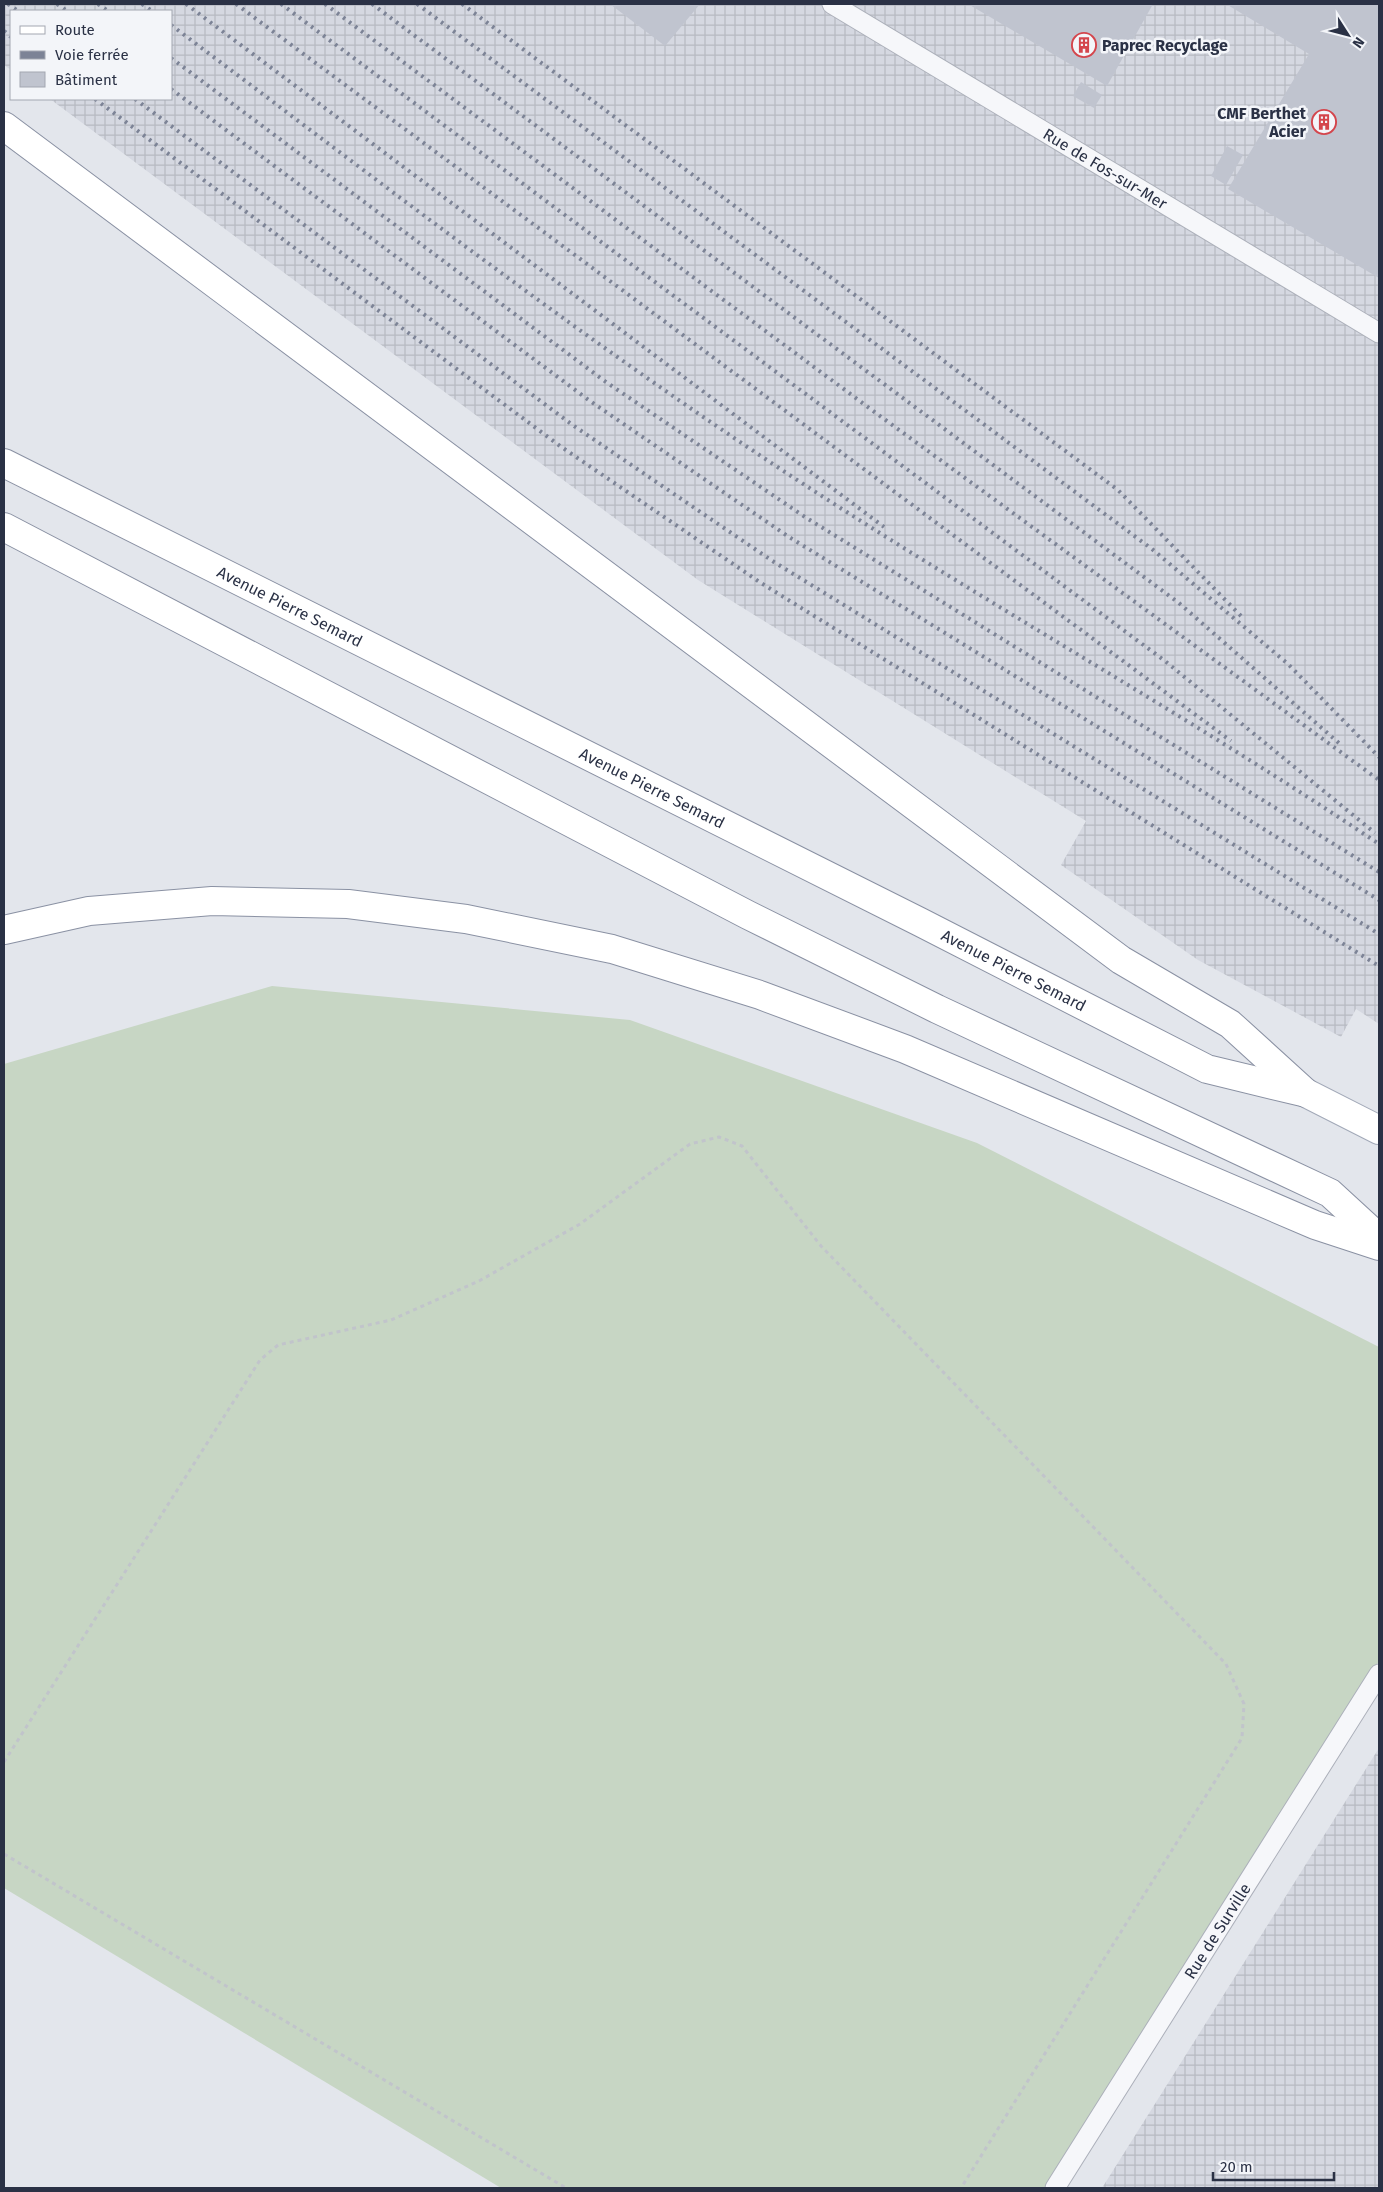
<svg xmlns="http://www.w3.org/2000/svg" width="1383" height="2192" font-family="'Fira Sans',sans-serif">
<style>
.industrial{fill:url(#industrial-grid)}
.garden{fill:#c7d6c4}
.building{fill:#c0c4cf}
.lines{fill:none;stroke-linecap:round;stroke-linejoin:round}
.lane-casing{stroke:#acb0ba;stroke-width:21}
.primary-casing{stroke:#a2a9b8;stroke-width:30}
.highway-casing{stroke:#8a91a3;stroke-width:30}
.path{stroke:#c1c4cb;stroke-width:3;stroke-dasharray:4 4;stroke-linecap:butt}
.lane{stroke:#f6f7fa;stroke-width:19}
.primary{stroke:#fff;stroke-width:28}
.highway{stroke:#fff;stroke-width:28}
.rail{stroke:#7c8396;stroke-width:4;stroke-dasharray:2.5 5;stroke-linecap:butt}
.labels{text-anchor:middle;stroke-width:5;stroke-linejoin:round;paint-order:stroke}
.poi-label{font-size:16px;font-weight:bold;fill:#2a3145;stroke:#f3f5f9;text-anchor:start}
.street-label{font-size:16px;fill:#2a3145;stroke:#f3f5f9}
</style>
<defs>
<pattern id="industrial-grid" width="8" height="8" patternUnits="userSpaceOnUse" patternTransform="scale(1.25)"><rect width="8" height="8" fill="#d5d8e1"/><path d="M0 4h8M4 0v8" fill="none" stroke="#b7bac2"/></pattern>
</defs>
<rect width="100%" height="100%" fill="#e3e6ec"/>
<g class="industrial">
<path d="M4 4H1379V1024L1356 1009 1341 1037 1198 960 1061 865 1086 821 698 580 50 99H171V11H11V70L4 65Z"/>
<path d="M1379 1748V2188H1102Z"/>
</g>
<path class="garden" d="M272 986 630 1020 977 1143 1379 1347V1661L1047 2188H501L4 1888V1064Z"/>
<g class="building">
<path d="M610 4H700L665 46Z"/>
<path d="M968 4H1153L1107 86Z"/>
<path d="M1226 4H1379V278L1228 189 1309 54Z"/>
<path d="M1081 82 1102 95 1094 108 1073 96Z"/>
<path d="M1227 146 1243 155 1226 185 1211 176Z"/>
</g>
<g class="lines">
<defs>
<g id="lane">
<path id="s1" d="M832 4 1379 333"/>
<path id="s2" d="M1055 2188 1379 1674"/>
</g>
<path id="primary" d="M1306 1093 1379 1130"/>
<g id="highway">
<path d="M4 126 1121 960 1230 1024 1306 1093"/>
<path id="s3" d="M4 463 920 922 1207 1069 1302 1092"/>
<path d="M4 527 748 915 937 1009 1330 1193 1379 1238"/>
<path d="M4 930 89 911 212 901 348 904 466 919 612 949 760 995 905 1049 1315 1225 1379 1246"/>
</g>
</defs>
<use href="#lane" class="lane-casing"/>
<use href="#primary" class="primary-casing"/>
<use href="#highway" class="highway-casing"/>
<g class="path">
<path d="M4 1762 260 1360 278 1345 391 1320 479 1281 580 1224 690 1144 719 1137 742 1146 821 1246 1226 1664 1244 1704 1242 1738 961 2188"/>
<path d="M4 1854 566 2188"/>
</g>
<use href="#lane" class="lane"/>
<use href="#primary" class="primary"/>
<use href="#highway" class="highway"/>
<g class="rail">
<path d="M8 4 18 11"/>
<path d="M57 4 67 11"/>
<path d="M98 4 108 11"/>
<path d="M142 4 152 11"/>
<path d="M186 4 884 527"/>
<path d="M236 4 1231 741"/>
<path d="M281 4 1165 661 1375 833"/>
<path d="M325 4 880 416 1379 780"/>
<path d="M372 4 1179 603 1340 744"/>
<path d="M417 4 1152 549 1288 664 1379 757"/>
<path d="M462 4 1118 490 1241 616"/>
<path d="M171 25C363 169 552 316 752 450 957 588 1174 706 1379 844"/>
<path d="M4 31 11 37"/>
<path d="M171 58 606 382 805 517 1379 872"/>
<path d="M171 89 590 401 789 537 1379 900"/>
<path d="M95 99 560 446 761 583 1379 966"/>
<path d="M135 99 574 426 774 562 1379 934"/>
</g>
</g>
<defs>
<symbol id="building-ring" viewBox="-11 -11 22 22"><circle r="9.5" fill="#f3f5f9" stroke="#d4454c" stroke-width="1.5"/><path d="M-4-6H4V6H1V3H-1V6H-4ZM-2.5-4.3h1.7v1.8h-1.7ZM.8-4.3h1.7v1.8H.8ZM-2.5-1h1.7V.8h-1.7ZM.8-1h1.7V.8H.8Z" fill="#d4454c"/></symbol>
</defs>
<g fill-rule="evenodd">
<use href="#building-ring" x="1070" y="31" width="28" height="28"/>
<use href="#building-ring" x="1310" y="108" width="28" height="28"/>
</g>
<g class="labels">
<g class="poi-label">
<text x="1102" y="51">Paprec Recyclage</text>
<text x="1306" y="119" text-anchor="end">CMF Berthet<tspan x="1306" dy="18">Acier</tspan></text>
</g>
<g class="street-label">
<text dy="6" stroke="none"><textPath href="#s1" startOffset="319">Rue de Fos-sur-Mer</textPath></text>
<text dy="6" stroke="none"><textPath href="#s3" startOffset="320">Avenue Pierre Semard</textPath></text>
<text dy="6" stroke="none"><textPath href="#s3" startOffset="725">Avenue Pierre Semard</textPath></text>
<text dy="6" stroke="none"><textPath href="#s3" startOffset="1130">Avenue Pierre Semard</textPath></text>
<text dy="6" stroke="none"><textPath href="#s2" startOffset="304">Rue de Surville</textPath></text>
</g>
</g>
<rect width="1383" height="2192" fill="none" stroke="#2a3145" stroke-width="10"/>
<rect x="10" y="10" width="162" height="90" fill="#f3f5f9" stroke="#a3a7b1"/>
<rect x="20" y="26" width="25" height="8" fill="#ffffff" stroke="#a3a7b1"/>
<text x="55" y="35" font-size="15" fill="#2a3145">Route</text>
<rect x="20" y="51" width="25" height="8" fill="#7c8396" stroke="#a3a7b1"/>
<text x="55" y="60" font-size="15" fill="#2a3145">Voie ferrée</text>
<rect x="20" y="72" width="25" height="15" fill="#c0c4cf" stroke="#a3a7b1"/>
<text x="55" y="85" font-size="15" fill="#2a3145">Bâtiment</text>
<g transform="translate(1348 35) rotate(126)" stroke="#f3f5f9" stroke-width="4" paint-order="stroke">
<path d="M0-4L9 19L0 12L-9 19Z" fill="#2a3145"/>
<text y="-8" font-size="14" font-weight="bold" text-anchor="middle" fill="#2a3145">N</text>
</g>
<path d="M1213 2172v8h121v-8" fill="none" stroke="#2a3145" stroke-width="2.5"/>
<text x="1220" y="2172" font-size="15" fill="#2a3145" stroke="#f3f5f9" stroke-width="4" paint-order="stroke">20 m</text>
</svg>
